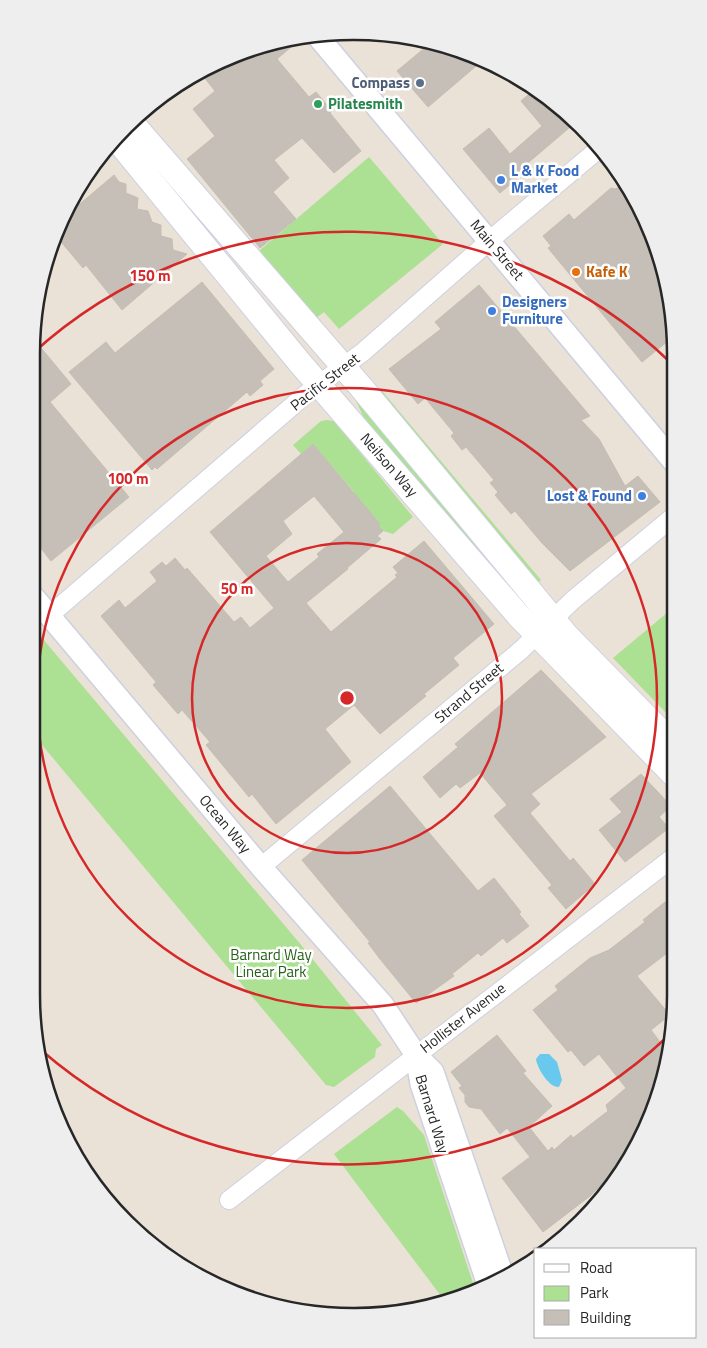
<svg xmlns="http://www.w3.org/2000/svg" width="707" height="1348" font-family="'Titillium Web',sans-serif">
<style>
.green{fill:#ace193}
.water{fill:#68c8ee}
.building{fill:#c5bfb7;stroke:#c4beb2;fill-rule:evenodd}
.lines{fill:none;stroke-linecap:round;stroke-linejoin:round}
.minor-casing{stroke:#cdd0e0;stroke-width:20}
.tertiary-casing{stroke:#cdd0e0;stroke-width:24}
.secondary-casing{stroke:#cdd0e0;stroke-width:26}
.minor{stroke:#fff;stroke-width:18}
.tertiary{stroke:#fff;stroke-width:21}
.secondary{stroke:#fff;stroke-width:24}
.ring{fill:none;stroke:#d62828;stroke-width:2.5}
.service-dot{fill:#5c6f8a;stroke:#fff;stroke-width:2}
.leisure-dot{fill:#2e9e5b;stroke:#fff;stroke-width:2}
.shop-dot{fill:#3f7fe0;stroke:#fff;stroke-width:2}
.food-dot{fill:#e8710a;stroke:#fff;stroke-width:2}
.labels{text-anchor:middle;stroke-width:5;stroke-linejoin:round;paint-order:stroke}
.service-label{font-size:15px;font-weight:bold;fill:#4e5e75;stroke:#fff;text-anchor:end}
.leisure-label{font-size:15px;font-weight:bold;fill:#27864d;stroke:#fff;text-anchor:start}
.shop-label{font-size:15px;font-weight:bold;fill:#366cbe;stroke:#fff;text-anchor:start}
.street-label{font-size:15px;fill:#272727;stroke:#fff}
.food-label{font-size:15px;font-weight:bold;fill:#c56008;stroke:#fff;text-anchor:start}
.park-label{font-size:15px;fill:#266119;stroke:#fff}
.rim{fill:none;stroke:#272727;stroke-width:2.5}
.centre{fill:#d62828;stroke:#fff;stroke-width:2.5}
.ring-label{font-size:15px;text-anchor:middle;font-weight:bold;fill:#d62828;stroke:#fff;stroke-width:5;stroke-linejoin:round;paint-order:stroke}
</style>
<rect width="100%" height="100%" fill="#eae2d7"/>
<g class="green">
<path d="M369 157 443 244 339 329 324 312 315 319 264 258 260 250Z"/>
<path d="M382 391 541 580 538 583 378 393Z"/>
<path d="M356 401 480 549 479 551 366 422Z"/>
<path d="M327 420 334 421 413 517 393 534 383 531 378 526 380 524 362 503 350 495 354 492 313 444 301 454 293 445 321 421Z"/>
<path d="M674 607V721L613 658Z"/>
<path d="M32 626 302 946 382 1045 376 1049 375 1057 334 1087 326 1085 32 733Z"/>
<path d="M397 1107 403 1111 424 1135 476 1292 444 1300 334 1154Z"/>
</g>
<path class="water" d="M540 1054H549L557 1062 562 1080 559 1087C549 1088 537 1068 536 1059Z"/>
<g class="building">
<path d="M297 42 277 59 309 97 316 92 332 111 330 113 361 151 334 173 302 138 274 160 289 178 273 192 296 219 260 248 187 159 215 136 193 109 215 91 204 77 212 70 250 48Z"/>
<path d="M427 46 482 61 428 107 397 71Z"/>
<path d="M534 90 566 111 576 122 522 168 525 172 500 193 463 149 489 128 510 154 542 126 521 101Z"/>
<path d="M114 175 119 182 126 184V193L138 198 137 209 148 211 152 222 161 225V236L172 239 173 250 187 254 122 310 86 265 83 268 57 237 65 211 70 204 74 209Z"/>
<path d="M623 182 651 230 673 311V337L642 362 548 248 551 246 543 236 569 214 574 220 611 188 616 189Z"/>
<path d="M202 282 274 369 260 381 263 385 250 396 247 392 157 469 155 467 152 470 69 372 106 342 115 353Z"/>
<path d="M479 285 590 416 581 420 599 439 625 486 638 476 660 502 570 571 542 543 515 511 511 514 495 495 498 492 490 483 494 480 466 447 462 450 451 436 454 433 425 398 418 404 389 369 441 329 435 322Z"/>
<path d="M32 337 71 384 50 402 129 497 51 561 32 537Z"/>
<path d="M313 444 380 524 378 526 383 531 377 536 381 539 347 568 348 569 306 603 331 632 397 577 395 575 398 573 393 567 424 541 494 624 453 658 459 665 424 694 426 696 380 734 354 705 325 729 351 762 276 824 252 794 249 797 206 745 210 742 182 710 178 714 153 685 156 682 101 616 119 600 125 608 157 581 150 572 162 562 166 566 175 558 185 570 187 568 234 622 241 617 250 628 274 608 210 532ZM314 496 344 532 317 554 319 557 288 582 266 556 292 534 283 521Z"/>
<path d="M541 670 606 737 531 794 540 804 530 813 570 861 573 858 595 884 566 909 548 888 552 885 494 816 507 805 480 773 460 788 456 784 440 798 423 777 458 747 455 744Z"/>
<path d="M641 774 671 806 659 817 669 828 625 862 599 830 622 812 610 799Z"/>
<path d="M390 786 478 891 494 878 521 912 519 914 529 926 507 943 503 938 481 956 478 953 452 974 454 976 416 1003 380 959 368 943 370 942 302 860Z"/>
<path d="M665 902 675 915V947L637 976 670 1015 651 1030 666 1050 642 1137 618 1169 590 1196 543 1232 502 1178 530 1157 507 1128 500 1134 481 1109 469 1107 465 1102V1095L459 1088 462 1086 451 1072 497 1035 526 1071 523 1073 552 1106 529 1127 548 1151 552 1147 554 1150 571 1135 573 1138 608 1111 606 1105 626 1088 599 1054 584 1066 571 1050 568 1052 533 1010 558 990 555 986 590 958 609 950 645 922 643 920Z"/>
</g>
<g class="lines">
<defs>
<g id="minor">
<path d="M50 615 305 395 363 352 503 229 600 148"/>
<path d="M261 867 521 650 573 600 674 516"/>
<path d="M229 1200 675 856"/>
</g>
<g id="tertiary">
<path d="M320 39 673 461"/>
<path d="M32 595 261 867 383 1005 416 1055 433 1072 503 1276"/>
<path d="M416 1055 421 1084 488 1285"/>
</g>
<g id="secondary">
<path d="M132 123 361 387 567 636 674 745"/>
<path d="M118 141 300 363 518 615 674 775"/>
</g>
</defs>
<use href="#minor" class="minor-casing"/>
<use href="#tertiary" class="tertiary-casing"/>
<use href="#secondary" class="secondary-casing"/>
<use href="#minor" class="minor"/>
<use href="#tertiary" class="tertiary"/>
<use href="#secondary" class="secondary"/>
</g>
<g class="ring">
<circle cx="347" cy="698" r="155"/>
<circle cx="347" cy="698" r="310"/>
<path d="M668 1036A466 466 0 0 1 41 1050M32 354A466 466 0 0 1 671 363"/>
</g>
<circle class="service-dot" cx="420" cy="83" r="5"/>
<circle class="leisure-dot" cx="318" cy="104" r="5"/>
<g class="shop-dot">
<circle cx="501" cy="180" r="5"/>
<circle cx="492" cy="311" r="5"/>
<circle cx="642" cy="496" r="5"/>
</g>
<circle class="food-dot" cx="576" cy="272" r="5"/>
<g class="labels">
<g class="service-label">
<text x="410" y="88">Compass</text>
</g>
<g class="leisure-label">
<text x="328" y="109">Pilatesmith</text>
</g>
<g class="shop-label">
<text x="511" y="176">L &amp; K Food<tspan x="511" dy="17">Market</tspan></text>
<text x="502" y="307">Designers<tspan x="502" dy="17">Furniture</tspan></text>
<text x="632" y="501" text-anchor="end">Lost &amp; Found</text>
</g>
<g class="street-label">
<text transform="translate(497 250) rotate(50)" y="5">Main Street</text>
<text transform="translate(325 382) rotate(-38)" y="5">Pacific Street</text>
<text transform="translate(389 465) rotate(49)" y="5">Neilson Way</text>
<text transform="translate(469 693) rotate(-40)" y="5">Strand Street</text>
<text transform="translate(225 824) rotate(50)" y="5">Ocean Way</text>
<text transform="translate(463 1018) rotate(-38)" y="5">Hollister Avenue</text>
<text transform="translate(432 1114) rotate(73)" y="5">Barnard Way</text>
</g>
<g class="food-label">
<text x="586" y="277">Kafe K</text>
</g>
<g class="park-label">
<text x="271" y="960">Barnard Way<tspan x="271" dy="17">Linear Park</tspan></text>
</g>
</g>
<path d="M0 0H707V1348H0ZM353 40H354A313 313 0 0 1 667 353V995A313 313 0 0 1 354 1308H353A313 313 0 0 1 40 995V353A313 313 0 0 1 353 40Z" fill="#eee" fill-rule="evenodd"/>
<path class="rim" d="M353 40H354A313 313 0 0 1 667 353V995A313 313 0 0 1 354 1308H353A313 313 0 0 1 40 995V353A313 313 0 0 1 353 40Z"/>
<circle cx="347" cy="698" r="8" class="centre"/>
<g class="ring-label">
<text x="150" y="281">150 m</text>
<text x="128" y="484">100 m</text>
<text x="237" y="594">50 m</text>
</g>
<rect x="534" y="1248" width="162" height="90" fill="#ffffff" stroke="#a9a9a9"/>
<rect x="544" y="1264" width="25" height="8" fill="#ffffff" stroke="#a9a9a9"/>
<text x="580" y="1273" font-size="15" fill="#272727">Road</text>
<rect x="544" y="1286" width="25" height="15" fill="#ace193" stroke="#a9a9a9"/>
<text x="580" y="1298" font-size="15" fill="#272727">Park</text>
<rect x="544" y="1310" width="25" height="15" fill="#c5bfb7" stroke="#a9a9a9"/>
<text x="580" y="1323" font-size="15" fill="#272727">Building</text>
</svg>
